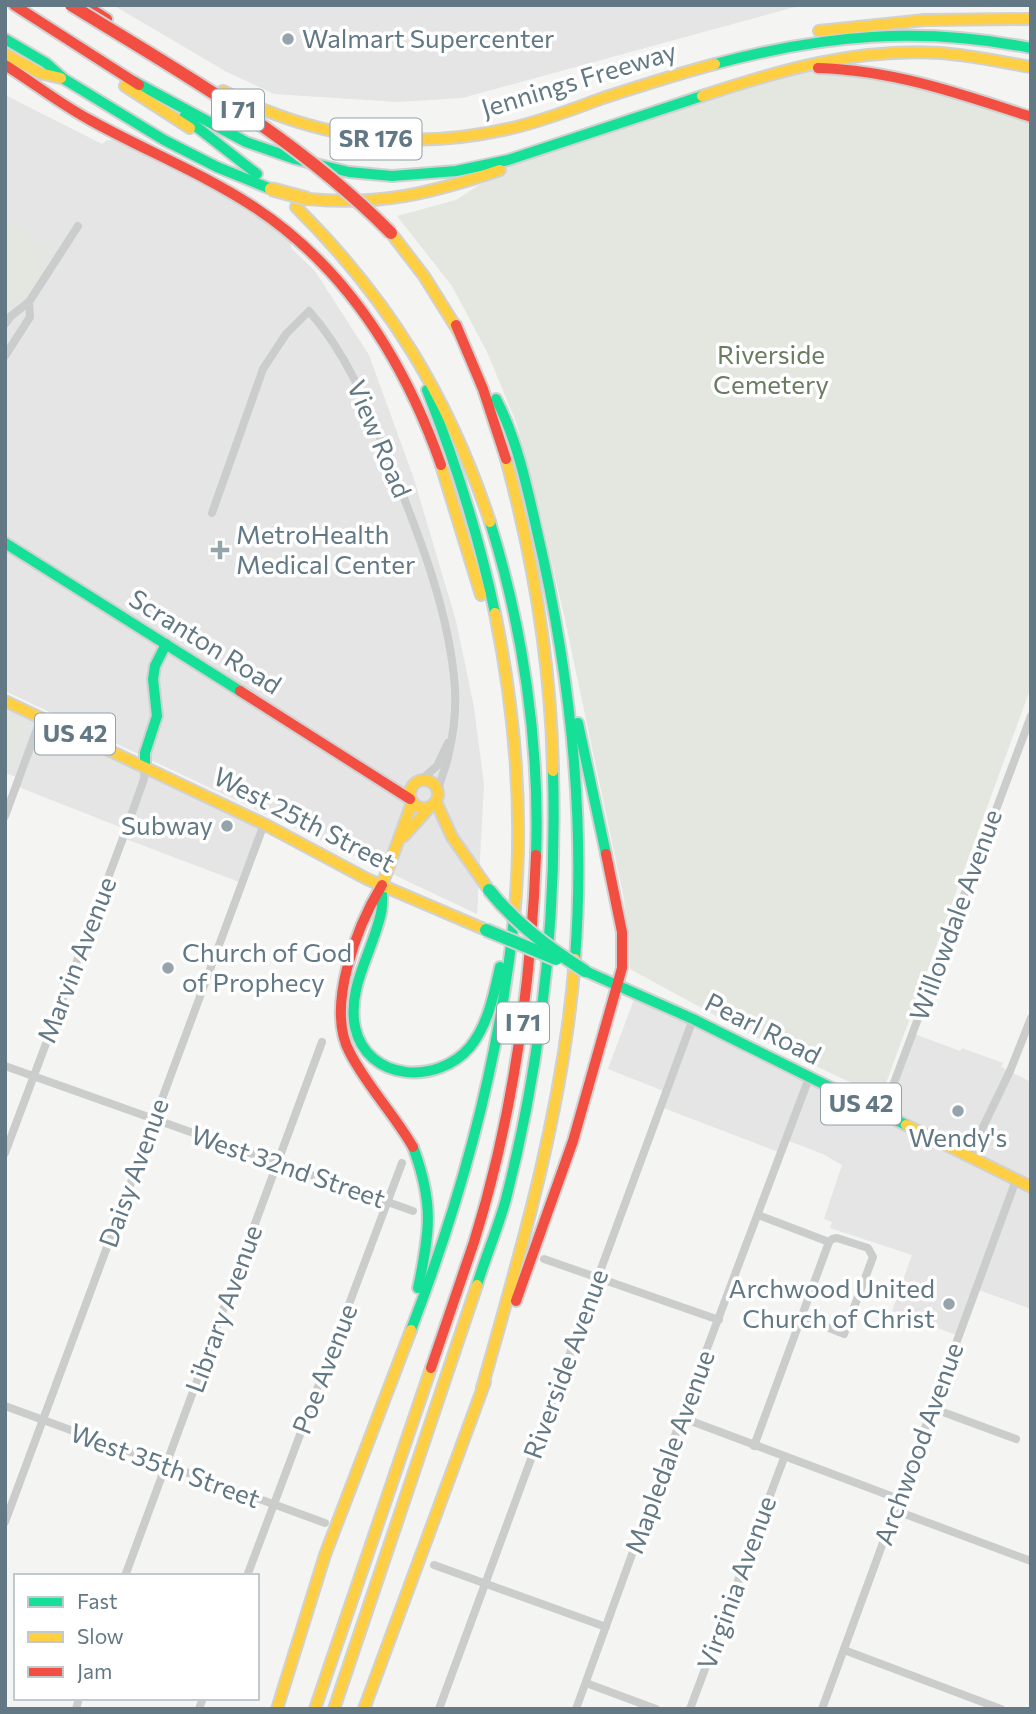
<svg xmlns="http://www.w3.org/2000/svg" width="1036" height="1714" font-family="Commissioner,sans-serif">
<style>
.built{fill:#e4e5e4}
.green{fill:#e4e7e0}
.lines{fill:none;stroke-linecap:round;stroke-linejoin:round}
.fast-casing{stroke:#d0d2d2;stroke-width:14}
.slow-casing{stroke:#d0d2d2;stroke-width:14}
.jam-casing{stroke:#d0d2d2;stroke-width:14}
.street{stroke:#cbcdcd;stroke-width:8}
.fast{stroke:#16e098;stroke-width:10}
.slow{stroke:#ffcf43;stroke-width:10}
.jam{stroke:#f24e42;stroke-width:10}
.fast-bridge-casing{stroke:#d1d2d1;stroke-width:16;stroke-linecap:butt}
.slow-bridge-casing{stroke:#d1d2d1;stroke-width:16;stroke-linecap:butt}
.jam-bridge-casing{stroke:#d1d2d1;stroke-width:16;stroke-linecap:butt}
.fast-bridge{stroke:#16e098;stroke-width:12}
.slow-bridge{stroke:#ffcf43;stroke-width:12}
.jam-bridge{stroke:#f24e42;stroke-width:12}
.poi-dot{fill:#95a3aa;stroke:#fff;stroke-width:2.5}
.labels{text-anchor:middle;stroke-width:7;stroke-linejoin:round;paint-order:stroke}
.shield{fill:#fff;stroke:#91a0a9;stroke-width:2}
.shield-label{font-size:24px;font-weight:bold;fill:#627884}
.poi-label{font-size:26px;fill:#627884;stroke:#fff;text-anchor:start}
.street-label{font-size:26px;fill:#627884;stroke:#fff}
.park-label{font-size:26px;fill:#697b61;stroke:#fff}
</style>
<rect width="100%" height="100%" fill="#f4f4f2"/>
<g class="built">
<path d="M113 5H802L462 98 398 102 274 94 225 71Z"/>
<path d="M5 95 102 144 107 140H115L217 192 252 212 291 242V248L315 271 369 355 414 479 456 621 474 707 484 785 477 914 5 691Z"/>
<path d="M5 701 264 824 242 883 123 838 125 829 16 786 19 778 5 773Z"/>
<path d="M636 994 882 1114 912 1033 960 1051 962 1048 1003 1063 1001 1067 1031 1082V1309L976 1289 959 1336 892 1311 912 1255 830 1228 832 1222 824 1219 842 1165 823 1154 786 1140 781 1153 661 1107 666 1092 608 1069Z"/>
</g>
<g class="green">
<path d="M839 68 1031 117V687L881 1097 751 1035 630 969 624 899 565 620 536 495 516 422 487 352 452 286 397 216 456 200 506 167 765 75Z"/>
<path d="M5 221 54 250 34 283 5 312Z"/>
<path d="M5 713 28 724 11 770 5 768Z"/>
</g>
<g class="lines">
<defs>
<g id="fast">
<path d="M5 39 46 63 64 79 164 140 217 167 271 189"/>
<path d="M715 64C823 35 920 26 1031 48"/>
<path d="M133 81 246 142 295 159 349 172 392 176 456 171 508 160 702 96"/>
<path d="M184 117 257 174"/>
<path d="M427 390C456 463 479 537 495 613"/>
<path d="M496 399C517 439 527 487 537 531 570 672 586 814 575 959"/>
<path d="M490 522C523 628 540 744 536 855"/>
<path d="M5 543 240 691"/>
<path d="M578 723 606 854"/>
<path d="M145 766V753L157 716 153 679 155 666 166 644"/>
<path d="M382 886C382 895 383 904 381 913 373 951 347 987 355 1027 367 1082 438 1085 470 1047 488 1025 494 994 500 967"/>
<path d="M585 971 693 1019 906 1125"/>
<path d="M413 1147C434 1203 430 1231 418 1288"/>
<path d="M477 1285C486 1256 498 1228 506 1199 542 1059 557 915 553 771"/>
<path d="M411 1330C462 1197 500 1060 514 918"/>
</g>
<g id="slow">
<path d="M819 31 925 20 1031 19"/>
<path d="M5 54 40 73 61 78"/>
<path d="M125 86 190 128"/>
<path d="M223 91C316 139 409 152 512 128 543 121 573 109 603 98 640 86 677 74 715 64"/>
<path d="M702 96C780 70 857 48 940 53 970 55 1001 62 1031 67"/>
<path d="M308 199C381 206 432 193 500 170"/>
<path d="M296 207C389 299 449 398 490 522"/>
<path d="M391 233 424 276 459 332"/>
<path d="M506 459C534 561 551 666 553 771"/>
<path d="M441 465 481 595"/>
<path d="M495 613C515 712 524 817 514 918"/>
<path d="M5 701 264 824 367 879 486 930"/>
<circle cx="424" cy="794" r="14"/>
<path d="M436 802 452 837 489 890"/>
<path d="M404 836 429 808"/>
<path d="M382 885 412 803"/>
<path d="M906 1125 1031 1187"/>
<path d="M482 1388C522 1248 564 1105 575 959"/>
<path d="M277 1709 325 1555 411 1330"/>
<path d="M315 1709 431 1368"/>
<path d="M334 1709 477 1285"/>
<path d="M364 1709 485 1382"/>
</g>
<g id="jam">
<path d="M14 5 139 85"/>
<path d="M85 5 107 19"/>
<path d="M5 65C34 83 60 104 90 120 144 150 202 173 254 207 347 268 405 363 441 465"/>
<path d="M818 68C893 70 961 94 1031 117"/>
<path d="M456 325 483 389 506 459"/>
<path d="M240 691 410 799"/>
<path d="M382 885C357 926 325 1008 350 1053 367 1086 394 1114 413 1147"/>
<path d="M516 1301 573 1141 622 968V932L606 854"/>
<path d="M431 1368C445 1326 460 1284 474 1242 513 1117 531 986 536 855"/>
</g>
</defs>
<use href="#fast" class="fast-casing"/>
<use href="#slow" class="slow-casing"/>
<use href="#jam" class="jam-casing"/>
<g class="street">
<path d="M5 324 11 316 29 302 78 226"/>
<path d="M5 356 30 317 29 302"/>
<path d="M212 513 263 369 286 334 309 311C349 356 369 410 391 465 419 535 450 613 455 689 456 710 454 731 449 752 447 766 440 778 438 793"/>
<path d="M421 780 437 766 448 743"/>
<path d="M5 816 41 718"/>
<path d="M5 1066 413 1211"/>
<path d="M882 1115 1031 716"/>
<path d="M5 1153 123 838 144 779 145 766"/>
<path d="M969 1156 1010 1071 1031 1018"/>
<path d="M758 1215 829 1242 832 1239 837 1238 868 1248 873 1257 844 1334 802 1317"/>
<path d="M544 1259 719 1320"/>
<path d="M5 1406 325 1523"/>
<path d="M932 1408 1016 1439"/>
<path d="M683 1418 899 1499"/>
<path d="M754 1446 829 1242"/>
<path d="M894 1510 1031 1561"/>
<path d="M5 1522 264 824"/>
<path d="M434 1565 606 1627"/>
<path d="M125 1576 322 1042"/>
<path d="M247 1576 402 1163"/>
<path d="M844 1650 1001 1709"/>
<path d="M586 1683 656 1709"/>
<path d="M76 1709 79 1698"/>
<path d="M199 1709 203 1698"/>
<path d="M439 1709 693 1019"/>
<path d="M576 1709 694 1383 809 1078"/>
<path d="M690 1709 784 1458"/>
<path d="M822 1709 1016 1180"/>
</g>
<use href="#fast" class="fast"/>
<use href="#slow" class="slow"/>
<use href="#jam" class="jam"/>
<defs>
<g id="fast-bridge">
<path d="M489 890C516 924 549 948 585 971"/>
<path d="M486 930 556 959"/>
</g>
<path id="slow-bridge" d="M271 189 308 199"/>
<path id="jam-bridge" d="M71 5C186 76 295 136 391 233"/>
</defs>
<use href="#fast-bridge" class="fast-bridge-casing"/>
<use href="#slow-bridge" class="slow-bridge-casing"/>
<use href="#jam-bridge" class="jam-bridge-casing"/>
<use href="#fast-bridge" class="fast-bridge"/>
<use href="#slow-bridge" class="slow-bridge"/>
<use href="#jam-bridge" class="jam-bridge"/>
</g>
<g class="poi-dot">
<circle cx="288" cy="39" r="7"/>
<path d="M216.5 539.5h7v7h7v7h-7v7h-7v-7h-7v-7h7z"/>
<circle cx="227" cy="826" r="7"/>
<circle cx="168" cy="968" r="7"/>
<circle cx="958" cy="1111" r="7"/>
<circle cx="949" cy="1304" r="7"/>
</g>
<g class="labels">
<g class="shield">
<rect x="212" y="89.5" width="52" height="41" rx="5"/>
<rect x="330.5" y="118.5" width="91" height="41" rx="5"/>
<rect x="35" y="713.5" width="80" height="41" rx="5"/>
<rect x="497" y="1002.5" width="52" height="41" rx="5"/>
<rect x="821" y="1083.5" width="80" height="41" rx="5"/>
</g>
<g class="shield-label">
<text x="238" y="118">I 71</text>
<text x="376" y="147">SR 176</text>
<text x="75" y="742">US 42</text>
<text x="523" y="1031">I 71</text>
<text x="861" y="1112">US 42</text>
</g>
<g class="poi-label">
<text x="302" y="48">Walmart Supercenter</text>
<text x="236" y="544">MetroHealth<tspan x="236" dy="30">Medical Center</tspan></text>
<text x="213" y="835" text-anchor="end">Subway</text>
<text x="182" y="962">Church of God<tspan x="182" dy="30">of Prophecy</tspan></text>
<text x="958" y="1147" text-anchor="middle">Wendy's</text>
<text x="935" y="1298" text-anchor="end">Archwood United<tspan x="935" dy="30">Church of Christ</tspan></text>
</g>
<g class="street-label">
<text transform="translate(579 80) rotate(-17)" y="9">Jennings Freeway</text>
<text transform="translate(379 439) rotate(67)" y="9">View Road</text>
<text transform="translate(205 642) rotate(32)" y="9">Scranton Road</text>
<text transform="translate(304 820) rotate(27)" y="9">West 25th Street</text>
<text transform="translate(956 915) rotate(-70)" y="9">Willowdale Avenue</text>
<text transform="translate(77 960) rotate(-69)" y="9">Marvin Avenue</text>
<text transform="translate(763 1029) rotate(27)" y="9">Pearl Road</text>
<text transform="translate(288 1167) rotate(19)" y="9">West 32nd Street</text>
<text transform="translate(134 1173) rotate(-70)" y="9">Daisy Avenue</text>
<text transform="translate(224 1309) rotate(-70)" y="9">Library Avenue</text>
<text transform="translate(566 1364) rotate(-70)" y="9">Riverside Avenue</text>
<text transform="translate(325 1369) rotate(-69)" y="9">Poe Avenue</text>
<text transform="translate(919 1444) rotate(-70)" y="9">Archwood Avenue</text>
<text transform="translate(670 1452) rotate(-70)" y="9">Mapledale Avenue</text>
<text transform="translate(165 1466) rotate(20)" y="9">West 35th Street</text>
<text transform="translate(737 1583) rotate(-70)" y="9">Virginia Avenue</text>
</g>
<g class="park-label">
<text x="771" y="364">Riverside<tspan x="771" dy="30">Cemetery</tspan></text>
</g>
</g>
<rect width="1036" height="1714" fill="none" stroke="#627884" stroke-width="14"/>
<rect x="14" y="1574" width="245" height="126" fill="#ffffff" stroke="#c0c9ce" stroke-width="2"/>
<rect x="28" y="1597" width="35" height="10" fill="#16e098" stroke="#c0c9ce" stroke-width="2"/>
<text x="77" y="1609" font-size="21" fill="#627884">Fast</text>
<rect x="28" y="1632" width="35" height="10" fill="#ffcf43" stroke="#c0c9ce" stroke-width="2"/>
<text x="77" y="1644" font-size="21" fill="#627884">Slow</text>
<rect x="28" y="1667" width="35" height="10" fill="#f24e42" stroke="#c0c9ce" stroke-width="2"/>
<text x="77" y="1679" font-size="21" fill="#627884">Jam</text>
</svg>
